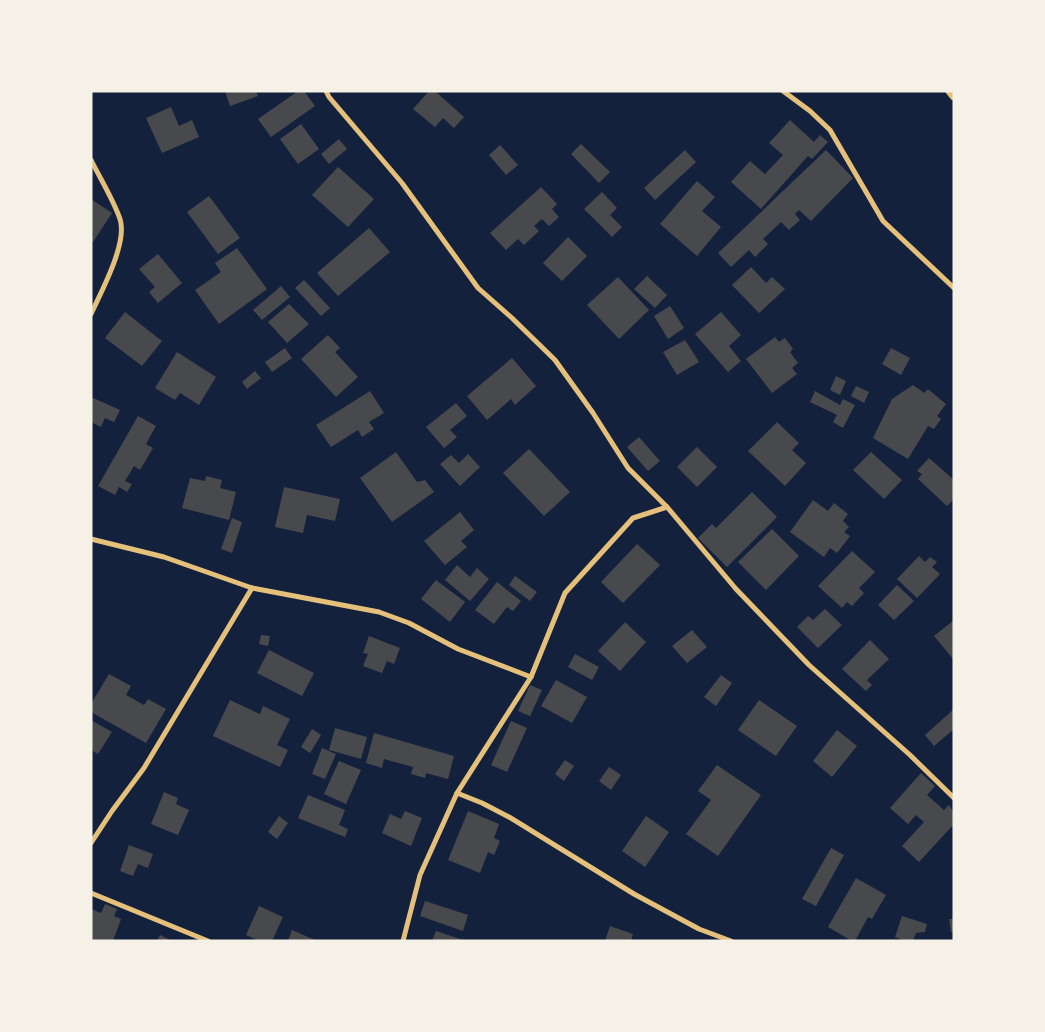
<svg xmlns="http://www.w3.org/2000/svg" width="1045" height="1032" font-family="Roboto,sans-serif">
<style>
.building{fill:#48494c}
.lines{fill:none;stroke-linecap:round;stroke-linejoin:round}
.minor{stroke:#e5c07b;stroke-width:5}
.tertiary{stroke:#e5c07b;stroke-width:9}
</style>
<rect width="100%" height="100%" fill="#14213d"/>
<g class="building">
<path d="M225 91H256L258 96 230 106Z"/>
<path d="M298 91H304L315 106 271 137 258 119Z"/>
<path d="M429 91H435L464 117 454 128 443 118 435 127 413 109Z"/>
<path d="M171 107 179 126 192 120 199 137 162 153 146 118Z"/>
<path d="M790 120 814 142 820 135 828 142 812 159 808 156 761 209 731 182 750 161 765 174 783 155 769 143Z"/>
<path d="M301 124 319 149 298 164 280 139Z"/>
<path d="M339 139 347 149 329 164 321 154Z"/>
<path d="M581 144 610 172 599 183 571 154Z"/>
<path d="M500 145 518 165 506 175 489 155Z"/>
<path d="M685 150 696 162 655 200 644 188Z"/>
<path d="M826 150 853 178 811 221 799 210 795 214 800 220 789 230 781 222 763 239 768 244 755 257 749 250 731 267 718 253Z"/>
<path d="M338 167 374 199 348 227 312 195Z"/>
<path d="M697 181 715 197 702 211 721 227 697 256 660 224Z"/>
<path d="M541 187 557 204 552 209 559 217 549 226 542 219 534 226 539 231 524 245 518 239 506 250 490 233Z"/>
<path d="M602 192 617 208 610 215 622 227 612 237 584 209Z"/>
<path d="M209 196 240 238 218 254 187 212Z"/>
<path d="M91 199 112 213 93 242 91 240Z"/>
<path d="M369 228 390 252 338 296 317 273Z"/>
<path d="M568 237 587 256 562 281 543 263Z"/>
<path d="M237 248 267 289 219 324 195 290 221 272 215 263Z"/>
<path d="M158 254 182 283 158 303 149 292 155 287 139 269Z"/>
<path d="M751 267 766 283 772 277 785 289 759 313 732 285Z"/>
<path d="M647 276 667 295 655 308 634 289Z"/>
<path d="M618 277 649 310 619 339 587 305Z"/>
<path d="M304 280 330 308 321 316 295 288Z"/>
<path d="M281 286 290 297 262 320 253 310Z"/>
<path d="M289 304 309 324 287 343 268 322Z"/>
<path d="M670 306 684 328 668 339 654 316Z"/>
<path d="M125 312 162 341 142 366 105 338Z"/>
<path d="M721 312 741 335 729 346 741 361 728 372 695 334Z"/>
<path d="M328 335 340 348 335 352 358 377 336 397 301 359Z"/>
<path d="M775 337 779 342 785 338 793 349 790 352 798 363 792 368 797 374 772 393 746 359Z"/>
<path d="M685 340 699 362 677 375 663 352Z"/>
<path d="M285 348 292 358 272 372 265 362Z"/>
<path d="M891 348 910 358 901 375 882 364Z"/>
<path d="M177 352 216 377 199 405 180 393 175 400 155 388Z"/>
<path d="M512 358 536 386 515 405 511 399 487 420 467 396Z"/>
<path d="M255 371 261 378 247 389 242 382Z"/>
<path d="M836 376 846 381 840 395 830 390Z"/>
<path d="M913 385 924 393 928 389 946 404 937 416 941 419 934 429 928 426 908 459 873 438 892 399Z"/>
<path d="M856 386 869 392 864 403 851 396Z"/>
<path d="M370 391 384 413 369 422 374 429 362 437 358 430 331 447 316 425Z"/>
<path d="M815 391 840 405 843 399 855 405 843 428 833 422 837 415 810 402Z"/>
<path d="M91 397 120 410 114 422 105 418 101 427 91 422Z"/>
<path d="M456 403 467 416 450 430 457 437 444 448 426 427Z"/>
<path d="M138 416 156 426 146 444 153 448 140 470 134 466 125 481 132 484 127 492 119 487 115 495 98 486Z"/>
<path d="M777 422 799 443 792 450 806 463 785 486 748 451Z"/>
<path d="M639 437 660 461 648 471 627 447Z"/>
<path d="M697 447 717 467 697 487 677 467Z"/>
<path d="M529 449 570 492 544 516 503 473Z"/>
<path d="M396 452 417 482 425 480 434 492 392 522 360 478Z"/>
<path d="M871 452 902 480 884 499 853 470Z"/>
<path d="M468 454 480 467 460 486 440 464 451 455 459 463Z"/>
<path d="M929 458 954 480V499L947 506 918 479 922 474 917 471Z"/>
<path d="M206 476 222 480 220 488 236 492 229 520 182 508 190 478 205 481Z"/>
<path d="M284 487 340 499 335 521 307 515 303 533 275 527Z"/>
<path d="M752 492 777 517 727 567 698 538 712 524 716 528Z"/>
<path d="M813 500 828 511 834 503 848 514 843 521 849 527 844 532 850 536 837 553 830 548 824 557 790 532Z"/>
<path d="M460 512 474 530 461 541 467 547 445 565 424 541Z"/>
<path d="M232 518 242 522 232 553 221 549Z"/>
<path d="M772 529 799 556 766 590 738 562Z"/>
<path d="M637 544 660 565 623 603 601 582Z"/>
<path d="M852 551 875 572 859 588 864 593 852 606 847 602 842 608 818 586Z"/>
<path d="M919 556 925 562 930 557 937 562 932 567 940 574 917 598 897 579Z"/>
<path d="M457 565 470 577 477 568 489 579 470 601 445 580Z"/>
<path d="M515 576 537 592 530 601 509 585Z"/>
<path d="M436 580 465 602 450 622 421 599Z"/>
<path d="M497 582 521 601 513 611 507 607 494 624 475 610Z"/>
<path d="M897 585 914 601 894 620 878 605Z"/>
<path d="M825 609 842 625 818 648 797 627 808 616 813 620Z"/>
<path d="M954 620V660L934 636Z"/>
<path d="M625 622 646 642 620 671 598 651Z"/>
<path d="M692 630 707 647 687 663 672 646Z"/>
<path d="M261 635 270 636 268 646 259 644Z"/>
<path d="M369 636 400 648 394 664 387 661 382 673 363 666 368 654 363 653Z"/>
<path d="M870 640 889 659 867 680 872 685 866 691 842 669Z"/>
<path d="M269 650 314 673 302 696 257 673Z"/>
<path d="M575 654 599 667 592 680 568 667Z"/>
<path d="M109 674 131 686 126 695 144 705 148 699 166 709 146 743 91 712V704Z"/>
<path d="M721 675 732 683 716 706 704 697Z"/>
<path d="M556 680 587 697 572 723 541 706Z"/>
<path d="M530 685 542 690 530 716 518 711Z"/>
<path d="M230 700 260 714 263 706 290 719 277 745 288 750 280 767 213 736Z"/>
<path d="M759 700 797 726 776 756 738 730Z"/>
<path d="M954 709V729L934 746 925 735Z"/>
<path d="M91 720 112 732 98 754 91 750Z"/>
<path d="M511 721 527 728 507 772 491 765Z"/>
<path d="M335 728 367 737 361 759 329 750Z"/>
<path d="M312 729 321 735 310 753 301 747Z"/>
<path d="M837 730 857 746 832 777 813 761Z"/>
<path d="M374 733 454 756 448 779 426 773 425 778 411 774 413 767 384 759 382 768 366 763Z"/>
<path d="M322 748 336 754 325 779 312 774Z"/>
<path d="M565 760 574 766 564 781 555 774Z"/>
<path d="M339 761 361 770 346 804 324 794Z"/>
<path d="M717 765 761 795 718 856 686 834 711 800 698 791Z"/>
<path d="M609 767 621 775 611 790 599 781Z"/>
<path d="M921 773 935 786 927 795 944 810 949 805 954 813V824L919 862 902 846 924 822 916 815 908 824 890 808Z"/>
<path d="M164 792 178 798 176 804 189 810 178 835 151 824Z"/>
<path d="M308 795 345 810 339 825 348 829 345 837 298 818Z"/>
<path d="M405 811 422 818 411 846 382 833 390 814 401 819Z"/>
<path d="M468 811 499 824 494 838 500 841 494 855 488 852 480 873 448 860Z"/>
<path d="M279 816 288 823 277 839 268 832Z"/>
<path d="M646 816 669 832 645 867 622 851Z"/>
<path d="M129 845 153 854 148 868 138 864 133 876 120 871Z"/>
<path d="M831 848 844 855 816 906 802 899Z"/>
<path d="M856 878 886 895 872 919 868 917 855 941H852L828 927Z"/>
<path d="M425 901 468 915 463 931 420 916Z"/>
<path d="M105 904 117 909 114 916 121 919 113 941H91V909L101 913Z"/>
<path d="M259 906 283 917 272 941H259L246 935Z"/>
<path d="M902 916 927 924 925 932 916 933 913 941H905L895 937Z"/>
<path d="M949 919H954V932H951Z"/>
<path d="M610 926 633 934 631 941H605Z"/>
<path d="M292 930 317 941H288Z"/>
<path d="M436 931 463 940V941H432Z"/>
<path d="M160 935 172 941H157Z"/>
</g>
<g class="lines">
<g class="minor">
<path d="M326 91 329 97 402 183 478 288 512 318 555 360 593 413 628 468 667 507 633 518 565 593 531 677"/>
<path d="M783 91 810 111 830 130 883 221 954 288"/>
<path d="M91 160C101 180 113 199 120 219 128 243 101 292 91 314"/>
<path d="M667 507 736 589 809 665 910 755 954 798"/>
<path d="M91 539 164 557 252 588 379 612 409 623 458 649 531 677 457 793 420 875 403 941"/>
<path d="M457 793 482 803 509 817 634 894 699 929 731 941"/>
<path d="M91 843 112 811 144 768 252 588"/>
<path d="M91 893 208 941"/>
</g>
<path class="tertiary" d="M950 91 954 96"/>
</g>
<rect width="1045" height="1032" fill="none" stroke="#f6f1e7" stroke-width="185"/>
</svg>
